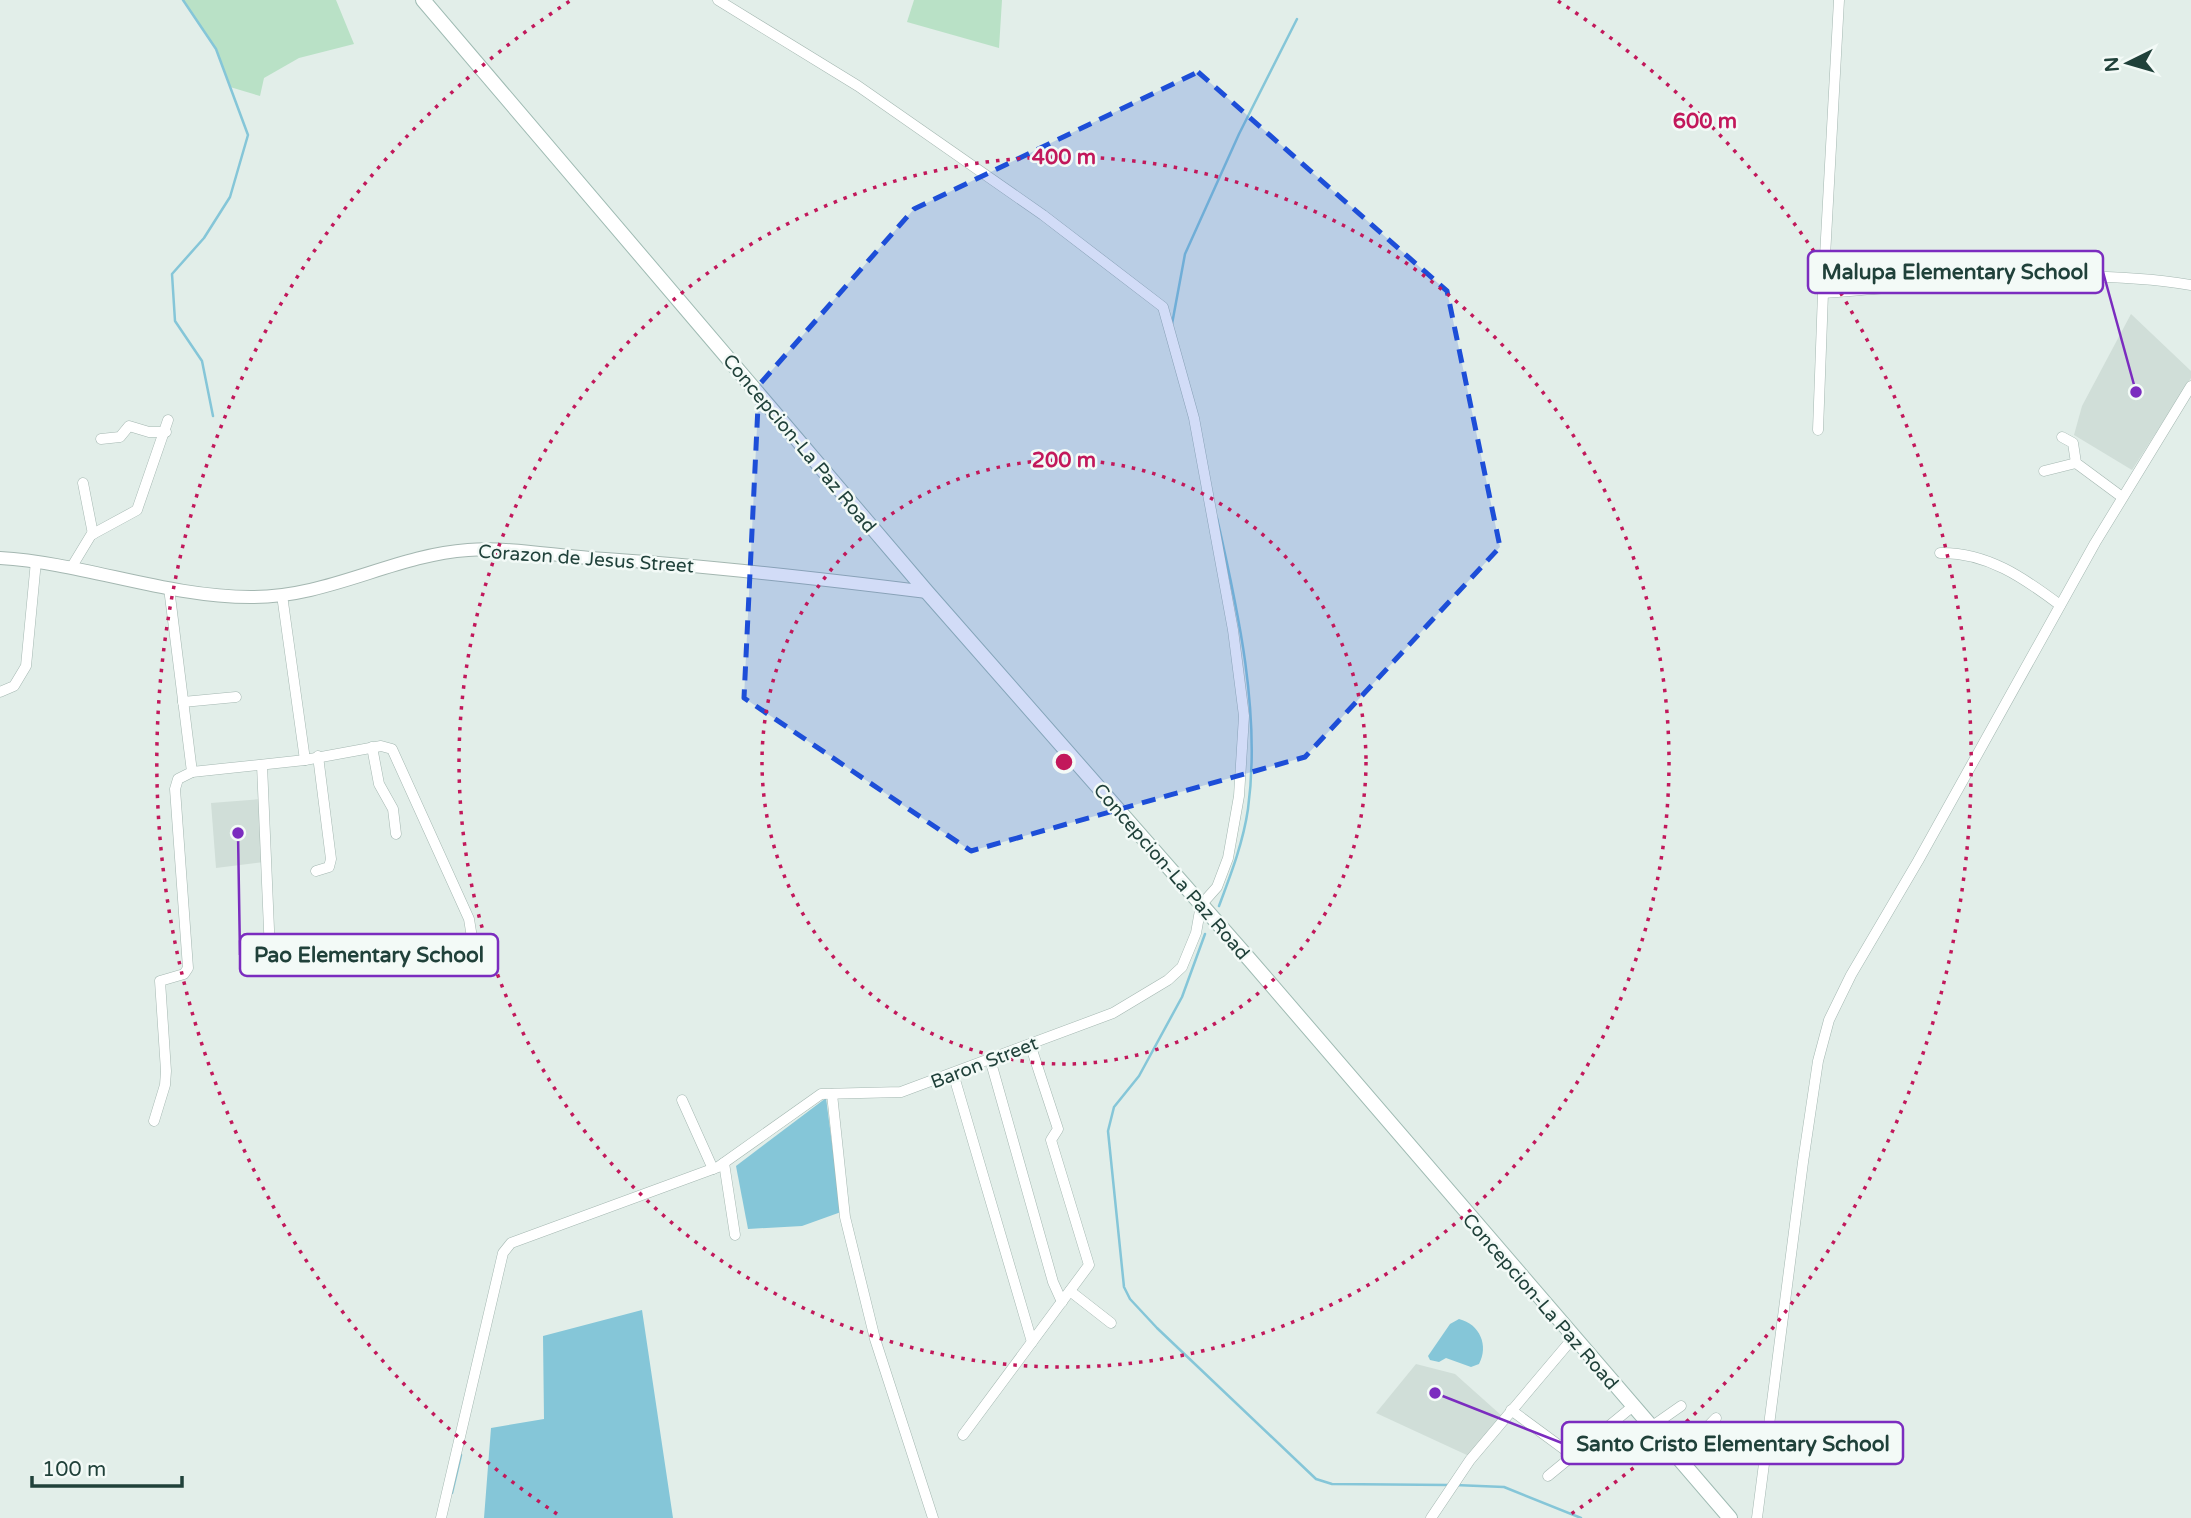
<svg xmlns="http://www.w3.org/2000/svg" width="2191" height="1518" font-family="'Varela Round',sans-serif">
<style>
.built{fill:#d0ded8}
.green{fill:#b9e1c6}
.water{fill:#85c6d8}
.lines{fill:none;stroke-linecap:round;stroke-linejoin:round}
.stream{stroke:#85c6d8;stroke-width:2.5}
.minor-casing{stroke:#a4b7b1;stroke-width:11}
.tertiary-casing{stroke:#a4b7b1;stroke-width:14}
.secondary-casing{stroke:#9fbbb3;stroke-width:16}
.minor{stroke:#fff;stroke-width:10}
.tertiary{stroke:#fff;stroke-width:12}
.secondary{stroke:#fff;stroke-width:14}
.marked{fill:#1d4ed8;fill-opacity:0.2;stroke:#1d4ed8;stroke-width:5;stroke-dasharray:14 9;stroke-linejoin:round}
.ring{fill:none;stroke:#c2185b;stroke-width:3.5;stroke-dasharray:3.5 7}
.labels{text-anchor:middle;stroke-width:5;stroke-linejoin:round;paint-order:stroke}
.street-label{font-size:19px;fill:#20413a;stroke:#f3faf7}
.centre{fill:#c2185b;stroke:#f3faf7;stroke-width:3.5}
.ring-label{font-size:21px;text-anchor:middle;font-weight:bold;fill:#c2185b;stroke:#f3faf7;stroke-width:5;stroke-linejoin:round;paint-order:stroke}
.leader{fill:none;stroke:#7b2cbf;stroke-width:2.5}
.callout-dot{fill:#7b2cbf;stroke:#f3faf7;stroke-width:2.5}
.callout{fill:#f3faf7;stroke:#7b2cbf;stroke-width:2.5}
.callout-label{font-size:21px;text-anchor:middle;font-weight:bold;fill:#20413a}
</style>
<rect width="100%" height="100%" fill="#e2eee9"/>
<g class="built">
<path d="M2131 314 2191 371V378L2132 470 2074 435 2082 406Z"/>
<path d="M261 799 264 862 216 868 211 803Z"/>
<path d="M1416 1364 1455 1374 1502 1416 1469 1456 1376 1413Z"/>
</g>
<g class="green">
<path d="M183 0H336L354 44 299 58 264 78 260 96 230 87 216 49Z"/>
<path d="M914 0H1002L999 48 907 22Z"/>
</g>
<g class="water">
<path d="M826 1098 841 1212 802 1226 748 1229 736 1166Z"/>
<path d="M642 1310 673 1518H484L491 1428 544 1419 543 1336Z"/>
<path d="M1459 1319C1480 1324 1489 1346 1479 1364L1471 1367 1446 1358 1439 1362 1430 1360 1428 1356 1450 1324Z"/>
</g>
<g class="lines">
<g class="stream">
<path d="M183 0 216 49 248 135 230 197 204 238 172 274 175 321 202 361 213 416"/>
<path d="M1172 324 1185 254 1239 134 1297 19"/>
<path d="M1217 518C1238 610 1261 714 1248 809 1243 843 1231 874 1219 906"/>
<path d="M1205 934 1182 997 1139 1076 1114 1107 1108 1131 1124 1287 1130 1299 1157 1328 1316 1479 1332 1484 1449 1485"/>
<path d="M1455 1485 1504 1487 1581 1518"/>
<path d="M452 1493 461 1455"/>
</g>
<defs>
<g id="minor">
<path d="M1839 0 1823 293C1942 285 2074 265 2191 285"/>
<path d="M1818 430 1823 293"/>
<path d="M2062 437 2073 443 2076 463 2122 497"/>
<path d="M101 439 120 437 129 426 149 432H166"/>
<path d="M2044 471 2076 463"/>
<path d="M83 483 93 534"/>
<path d="M1940 553C1987 552 2024 578 2060 605"/>
<path d="M71 568 91 535 137 510 168 420"/>
<path d="M282 595 305 760"/>
<path d="M0 692 14 686 26 666 36 561"/>
<path d="M183 702 236 697"/>
<path d="M372 747 379 784 393 809 396 834"/>
<path d="M262 765 270 953"/>
<path d="M192 772 305 760 381 746 392 749 469 919 473 944"/>
<path d="M316 871 329 867 331 859 318 756"/>
<path d="M990 1059 1053 1282 1062 1302"/>
<path d="M953 1073 1032 1342"/>
<path d="M832 1094 845 1217 875 1339 933 1518"/>
<path d="M682 1100 713 1169"/>
<path d="M154 1121 165 1085 166 1071 160 981 184 974 188 968 175 789 178 779 192 772 169 588"/>
<path d="M724 1163 735 1235"/>
<path d="M1070 1291 1111 1323"/>
<path d="M1511 1410 1572 1455"/>
<path d="M1651 1427 1681 1406"/>
<path d="M963 1435 1089 1265 1051 1140 1058 1129 1030 1044"/>
<path d="M1768 1437 1855 1448"/>
<path d="M1678 1457 1716 1418"/>
<path d="M1548 1476 1632 1407"/>
<path d="M441 1518 503 1253 511 1243 718 1167 821 1094 901 1092 1113 1013 1168 980 1182 967 1196 933 1201 905 1217 887 1228 858 1239 796 1244 716 1233 630 1194 418 1163 307 1043 215 858 86 718 0"/>
<path d="M1431 1518 1470 1460 1573 1338"/>
<path d="M1757 1518 1803 1162 1818 1061 1829 1020 1851 975 1918 861 2095 543 2191 386"/>
</g>
<path id="tertiary" d="M0 558C84 563 166 597 251 597 327 598 394 555 468 550 508 547 550 555 590 558 703 565 815 578 927 592"/>
<path id="secondary" d="M423 0 927 592 1250 960 1730 1518"/>
</defs>
<use href="#minor" class="minor-casing"/>
<use href="#tertiary" class="tertiary-casing"/>
<use href="#secondary" class="secondary-casing"/>
<use href="#minor" class="minor"/>
<use href="#tertiary" class="tertiary"/>
<use href="#secondary" class="secondary"/>
</g>
<path class="marked" d="M1198 72 1447 291 1500 547 1305 757 971 851 744 698 759 385 914 209Z"/>
<g class="ring">
<circle cx="1064" cy="762" r="302"/>
<circle cx="1064" cy="762" r="605"/>
<path d="M557 1514A907 907 0 0 1 570 1M1558 1A907 907 0 0 1 1571 1514"/>
</g>
<g class="labels">
<g class="street-label">
<text transform="translate(800 443) rotate(50)" y="7">Concepcion-La Paz Road</text>
<text transform="translate(586 558) rotate(4)" y="7">Corazon de Jesus Street</text>
<text transform="translate(1172 871) rotate(49)" y="7">Concepcion-La Paz Road</text>
<text transform="translate(984 1062) rotate(-21)" y="7">Baron Street</text>
<text transform="translate(1541 1301) rotate(49)" y="7">Concepcion-La Paz Road</text>
</g>
</g>
<circle cx="1064" cy="762" r="10" class="centre"/>
<g class="ring-label">
<text x="1705" y="128">600 m</text>
<text x="1064" y="164">400 m</text>
<text x="1064" y="467">200 m</text>
</g>
<path class="leader" d="M2136 392L2103 272M238 833L240 955M1435 1393L1562 1443"/>
<g class="callout-dot">
<circle cx="2136" cy="392" r="7"/>
<circle cx="238" cy="833" r="7"/>
<circle cx="1435" cy="1393" r="7"/>
</g>
<g class="callout">
<rect x="1808" y="251" width="295" height="42" rx="7"/>
<rect x="240" y="934" width="258" height="42" rx="7"/>
<rect x="1562" y="1422" width="341" height="42" rx="7"/>
</g>
<g class="callout-label">
<text x="1955" y="279">Malupa Elementary School</text>
<text x="369" y="962">Pao Elementary School</text>
<text x="1733" y="1451">Santo Cristo Elementary School</text>
</g>
<g transform="translate(2128 63) rotate(265)" stroke="#f3faf7" stroke-width="5" paint-order="stroke">
<path d="M0-5L12 26L0 18L-12 26Z" fill="#20413a"/>
<text y="-10" font-size="19" font-weight="bold" text-anchor="middle" fill="#20413a">N</text>
</g>
<path d="M32 1476v10h150v-10" fill="none" stroke="#20413a" stroke-width="3.5"/>
<text x="42" y="1476" font-size="21" fill="#20413a" stroke="#f3faf7" stroke-width="5" paint-order="stroke">100 m</text>
</svg>
